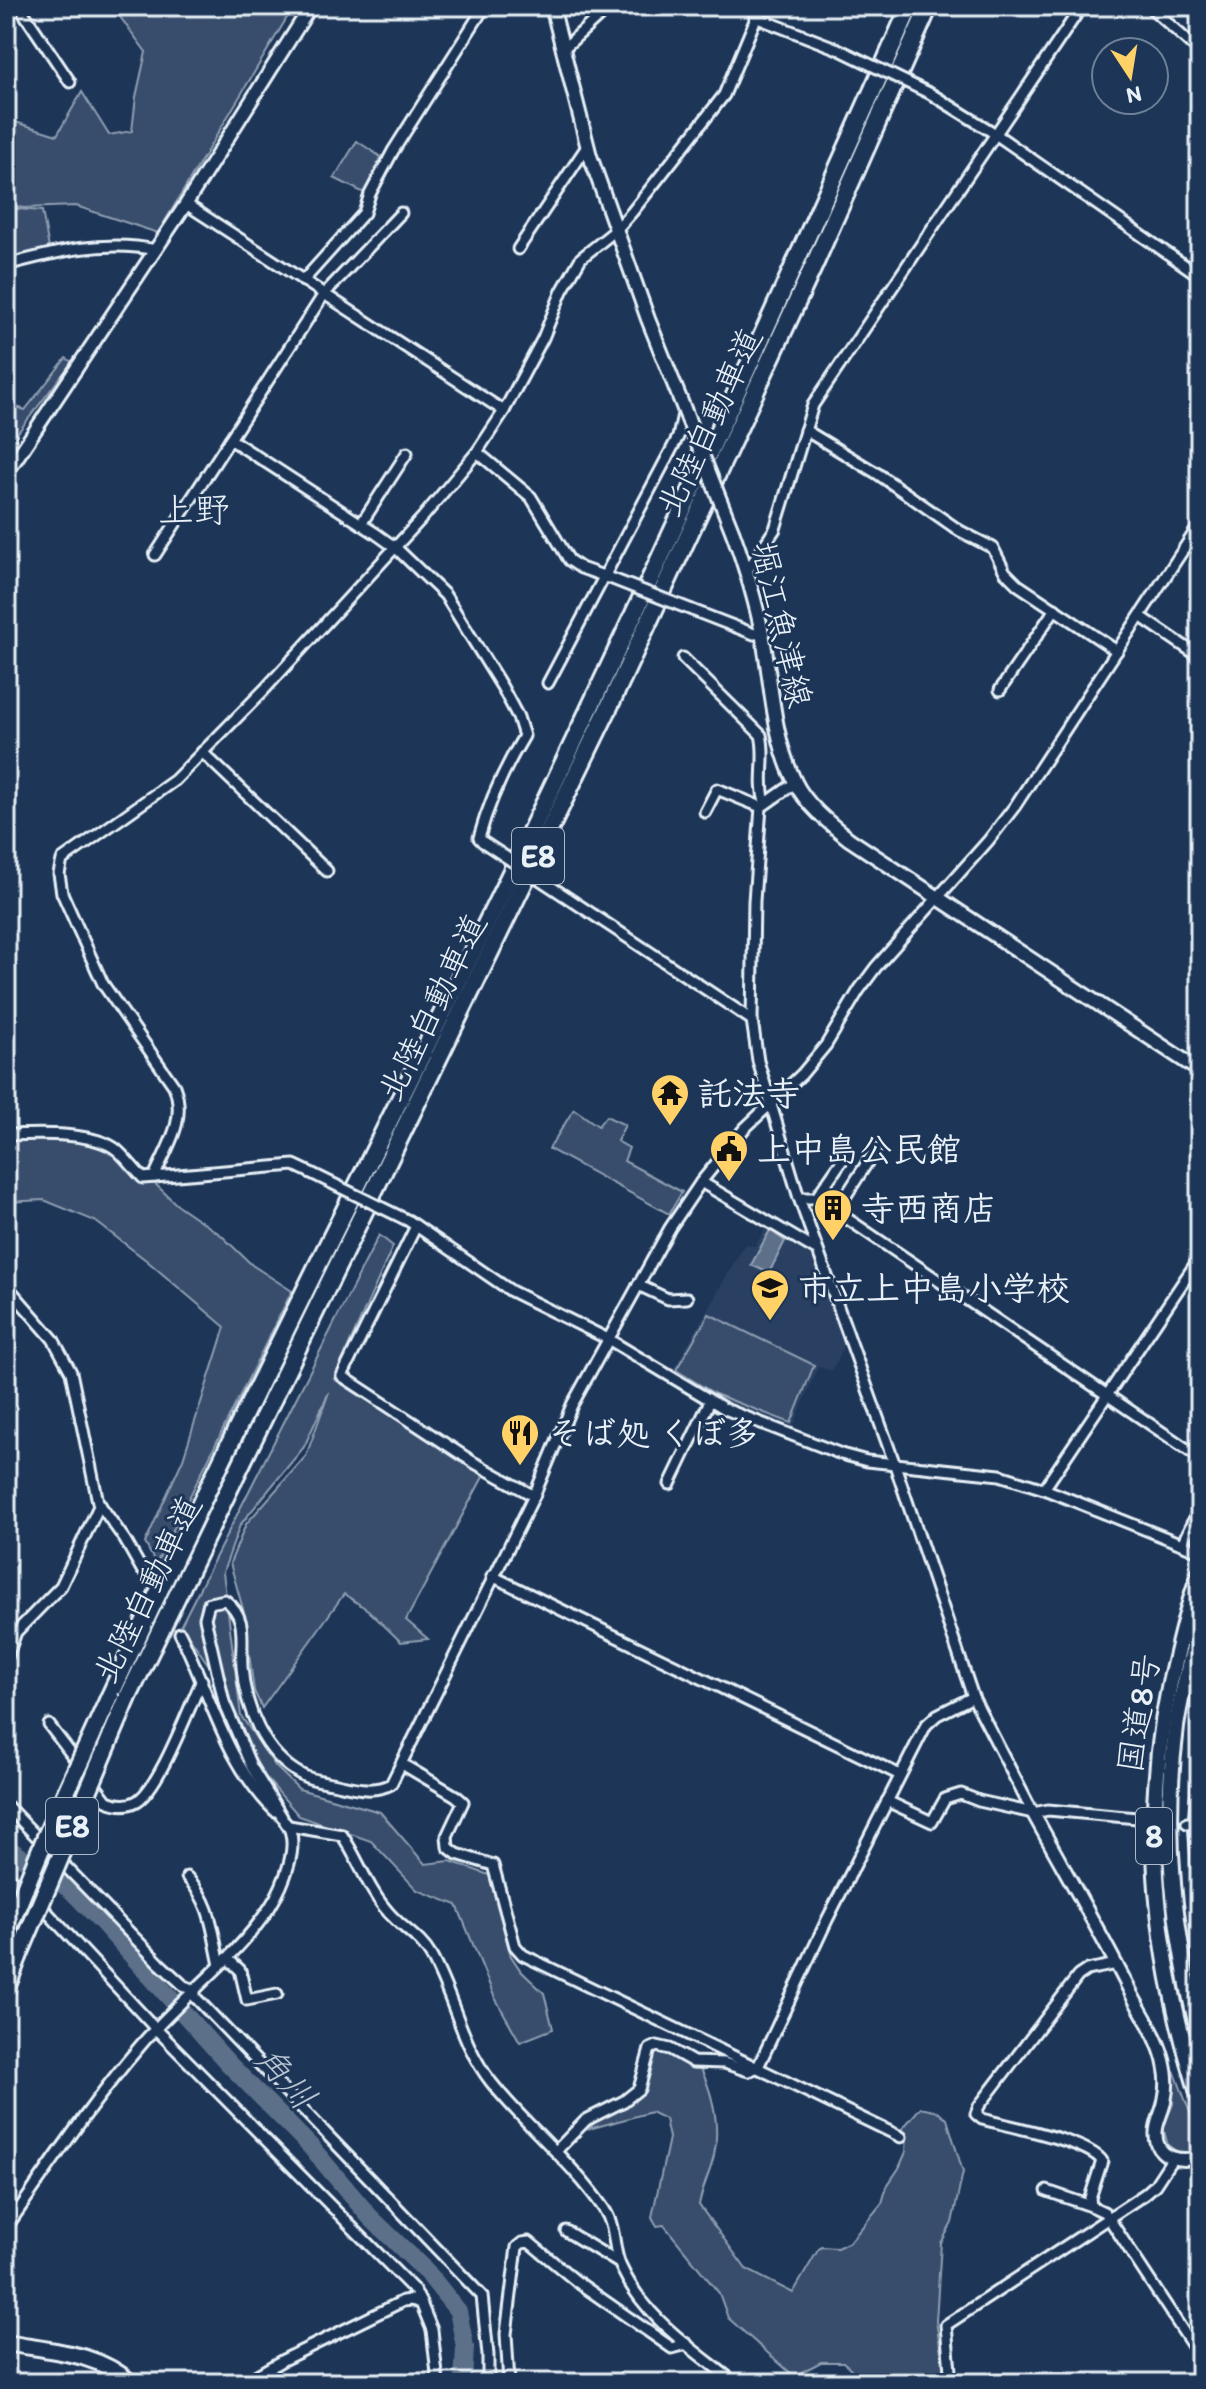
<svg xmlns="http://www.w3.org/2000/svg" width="1206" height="2389" font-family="Itim,'Klee One',sans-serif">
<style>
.built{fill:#2a4162}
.green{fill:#374d6c;stroke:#909fb2;stroke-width:2}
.water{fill:#5d7089;stroke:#95a4b5;stroke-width:2}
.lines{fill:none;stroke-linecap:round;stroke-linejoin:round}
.river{stroke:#5d7089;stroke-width:18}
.minor-tunnel{stroke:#3b516f;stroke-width:9;stroke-dasharray:9 4.5;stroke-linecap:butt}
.minor-casing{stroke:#e8f1f8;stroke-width:15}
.tertiary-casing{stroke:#e8f1f8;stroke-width:17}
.secondary-casing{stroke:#e8f1f8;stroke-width:18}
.primary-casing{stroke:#e8f1f8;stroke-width:20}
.trunk-casing{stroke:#e8f1f8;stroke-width:20}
.motorway-casing{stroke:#e8f1f8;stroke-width:22}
.minor{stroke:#1d3557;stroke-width:9}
.tertiary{stroke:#1d3557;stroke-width:11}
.secondary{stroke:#1d3557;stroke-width:12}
.primary{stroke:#1d3557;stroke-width:14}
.trunk{stroke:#1d3557;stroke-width:14}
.motorway{stroke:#1d3557;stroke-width:16}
.minor-bridge-casing{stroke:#e8f1f8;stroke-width:15;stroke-linecap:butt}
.secondary-bridge-casing{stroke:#e8f1f8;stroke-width:18;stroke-linecap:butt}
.motorway-bridge-casing{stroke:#e8f1f8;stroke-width:22;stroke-linecap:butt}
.minor-bridge{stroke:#1d3557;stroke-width:9}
.secondary-bridge{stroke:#1d3557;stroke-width:12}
.motorway-bridge{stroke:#1d3557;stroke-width:16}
.labels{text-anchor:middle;stroke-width:6;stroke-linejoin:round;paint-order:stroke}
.shield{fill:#1d3557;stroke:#abb9c8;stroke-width:2}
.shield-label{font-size:32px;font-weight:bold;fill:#e8f1f8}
.street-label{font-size:34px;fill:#e8f1f8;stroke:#1d3557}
.poi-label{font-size:34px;font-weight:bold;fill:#e8f1f8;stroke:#1d3557;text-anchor:start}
.neighbourhood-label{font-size:36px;fill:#e8f1f8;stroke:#1d3557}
.water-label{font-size:36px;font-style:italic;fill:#b7c4d1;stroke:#1d3557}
</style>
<rect width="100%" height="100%" fill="#1d3557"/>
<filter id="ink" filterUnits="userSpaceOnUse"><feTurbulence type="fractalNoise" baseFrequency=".0125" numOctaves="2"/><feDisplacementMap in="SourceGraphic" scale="16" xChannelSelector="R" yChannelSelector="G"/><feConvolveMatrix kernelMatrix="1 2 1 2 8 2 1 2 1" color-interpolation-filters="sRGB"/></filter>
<g filter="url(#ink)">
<path class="built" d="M767 1226 811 1251 847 1340 832 1371 818 1367 793 1427 714 1396 672 1372 745 1244 755 1246Z"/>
<g class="green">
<path d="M112 6H268L291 11 158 233 76 206 24 208 6 205V119L57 135 82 92 109 135 132 131 136 97 146 52Z"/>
<path d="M357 141 381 157 364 193 334 178Z"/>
<path d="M6 208 42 211 49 248 6 263Z"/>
<path d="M66 358 72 362 6 448V403L25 410Z"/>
<path d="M574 1109 598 1126 606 1116 625 1125 617 1141 629 1148 624 1161 682 1192 669 1214 549 1149Z"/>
<path d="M63 1137 116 1146 176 1204 221 1235 252 1265 292 1291 156 1564 145 1543 183 1459 225 1327 146 1260 95 1221 44 1200 6 1202V1138Z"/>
<path d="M379 1235 393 1246 334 1379 484 1475 406 1620 428 1639 401 1642 368 1610 344 1594 262 1708 254 1691 243 1609 230 1563 246 1524 306 1456 329 1392 304 1447 240 1525 223 1572 241 1716 276 1767 299 1789 380 1812 425 1864 450 1861 489 1875 511 1956 521 1971 544 1993 553 2029 520 2042 494 1996 457 1905 417 1890 371 1841 299 1816 260 1771 210 1667 181 1625Z"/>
<path d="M709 1314 814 1365 791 1423 715 1394 676 1370Z"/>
<path d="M658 2051 701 2069C714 2097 720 2125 714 2156 710 2173 702 2188 699 2205L746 2269 793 2293 818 2250 821 2247 837 2248 850 2242 882 2203 887 2186 899 2168 906 2152 907 2134 902 2129 920 2108 939 2112 947 2119 963 2172 952 2223 941 2243 936 2321 946 2383H848L852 2375 851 2369 843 2362H821L794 2376 728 2318 719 2293 664 2225 657 2226 652 2217 669 2138 665 2119 651 2112 589 2129C618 2091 652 2120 650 2054Z"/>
<path d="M1174 2070 1198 2134 1199 2145 1193 2151 1180 2154 1168 2145 1163 2128 1173 2104Z"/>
</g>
<path class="water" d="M770 1230 785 1241 769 1273 751 1265Z"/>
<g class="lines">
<path class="river" d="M6 1847 71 1890 103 1923 228 2063 310 2146 370 2217 427 2272 458 2311 465 2347 463 2383"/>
<g class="minor-tunnel">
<path d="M142 1570 158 1596"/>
<path d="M1137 1818 1187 1823"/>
</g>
<defs>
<g id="minor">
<path d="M19 6 70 82"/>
<path d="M1149 6 1200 52"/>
<path d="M755 17 838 49"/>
<path d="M562 50 610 6"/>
<path d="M931 94 994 133 1200 276"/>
<path d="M186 204 504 411"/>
<path d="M518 249 588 145"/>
<path d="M6 265C55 252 105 239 156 250"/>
<path d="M303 281 364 213 370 194 393 151 485 6"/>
<path d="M805 430 878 474 960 531 993 548 1005 572 1018 585 1117 651"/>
<path d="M230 439 375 533 396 548 445 595 502 687 518 717 524 736C504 769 489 801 479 838L483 842"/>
<path d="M477 452 531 497 569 560 581 568 609 578"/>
<path d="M361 524 407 453"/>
<path d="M155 555 324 294 401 213"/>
<path d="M747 571 775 529 813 405 1082 6"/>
<path d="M692 610 754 634 762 633"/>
<path d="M1140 616 1200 657"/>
<path d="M683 658 761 735C767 757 758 780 765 802"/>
<path d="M548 683 678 437 684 409"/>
<path d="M1000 690 1055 609"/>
<path d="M202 752 327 871"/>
<path d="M795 783 761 807 754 901 752 1020 758 1061 799 1198 895 1465 973 1697 1033 1813"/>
<path d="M705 812 717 789 761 807"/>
<path d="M559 892 752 1020"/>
<path d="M6 1135C35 1134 94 1131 117 1150 126 1158 134 1169 143 1178L294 1165 311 1173"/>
<path d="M154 1177C168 1145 187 1120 174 1086L103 984 62 893 59 874 62 860 175 780 264 690 423 517 477 452 504 411 543 338 562 291 581 258 616 230 632 212 724 95 761 6"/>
<path d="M701 1182 818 1251"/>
<path d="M799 1198H816L830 1207 1200 1458"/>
<path d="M816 1198 843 1159"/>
<path d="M836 1211 876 1149"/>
<path d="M409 1221 511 1291 608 1339 725 1409 841 1454 867 1461 1000 1475 1044 1489 1194 1549"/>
<path d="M416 1226 342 1376 473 1462 534 1496"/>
<path d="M6 1285 53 1339 71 1372 98 1502 125 1540 142 1570"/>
<path d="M638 1285 668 1299 687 1298"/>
<path d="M670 1484 710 1401"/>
<path d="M1044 1489 1200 1257"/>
<path d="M1183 1542 1200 1507"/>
<path d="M492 1576 900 1775"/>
<path d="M180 1633C210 1693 225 1763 275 1811"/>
<path d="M6 1660 16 1632 61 1586 100 1504"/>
<path d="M49 1725 107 1801C117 1805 127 1807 137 1801 160 1787 189 1707 202 1680"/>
<path d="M402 1764 456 1796 463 1802 447 1836 448 1847 457 1854 493 1865 515 1946 523 1955 901 2137"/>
<path d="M887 1801 932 1822 945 1799 961 1794 979 1801 1033 1813 1048 1810 1137 1818"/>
<path d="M6 1805 160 1964 184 1986 195 1990V1997L482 2296 488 2355V2383"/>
<path d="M282 1817 251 1766 224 1702 205 1618 209 1603 225 1600C249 1618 240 1640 242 1667 245 1708 264 1755 302 1775 311 1780 322 1781 332 1783 352 1787 372 1794 391 1784L534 1496 572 1405 670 1228 701 1182 744 1129 802 1074 826 1045 859 990 876 967 988 841 1015 806 1200 524"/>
<path d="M1187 1823H1194L1200 1751"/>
<path d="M1194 1823 1198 1875"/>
<path d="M289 1826 342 1835C359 1860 368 1890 389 1913 403 1929 420 1937 431 1956 454 1997 461 2044 491 2082 526 2126 572 2162 604 2209 617 2228 612 2249 621 2267 645 2319 692 2348 735 2383"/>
<path d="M6 1874 47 1912 156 2029 415 2291 421 2303 411 2300 403 2301 283 2360 243 2383"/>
<path d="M187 1877C212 1904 212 1930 220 1965"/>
<path d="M227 1958 240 1970 247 2000 277 1994"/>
<path d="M1117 1964 1087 1970 1078 1976 979 2106 976 2114 982 2119C1008 2126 1089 2141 1102 2161L1090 2198 1091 2206 1104 2212 1108 2217 1200 2357"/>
<path d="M556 2151 586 2120 624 2101 639 2089 650 2049 657 2046 670 2049 693 2062 724 2063 748 2071 758 2067 827 1920 926 1725 937 1715 973 1697"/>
<path d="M1047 2191 1091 2206"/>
<path d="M6 2228C49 2167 91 2103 140 2046 181 1997 235 1960 270 1907 282 1888 303 1842 285 1822"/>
<path d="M566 2231 619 2263"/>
<path d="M421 2303 432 2330 438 2383"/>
<path d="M509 2383 506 2334 517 2247 522 2243 529 2242 576 2281 672 2348 687 2344"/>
<path d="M951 2383 946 2325 1145 2194 1155 2185 1172 2159"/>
</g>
<g id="tertiary">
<path d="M6 474 186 204 311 6"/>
<path d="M1033 1813C1066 1873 1101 1933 1132 1995 1144 2017 1161 2042 1165 2067 1167 2076 1167 2089 1165 2098 1164 2110 1156 2121 1156 2133 1155 2159 1181 2163 1200 2157"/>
</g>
<g id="secondary">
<path d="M552 6 590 156 648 319 684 409"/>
<path d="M733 533C745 566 755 598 762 633 772 682 772 736 795 782 806 805 829 823 849 839L1200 1071"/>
</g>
<path id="primary" d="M6 2343C49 2351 98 2352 131 2383"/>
<g id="trunk">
<path d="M1200 1573C1190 1598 1184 1624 1178 1649 1138 1802 1152 1950 1200 2099"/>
<path d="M1200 1625C1191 1658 1181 1692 1176 1727 1162 1834 1174 1934 1200 2038"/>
</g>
<g id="motorway">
<path d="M110 1696C237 1420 377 1150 509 877 648 589 781 298 910 6"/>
<path d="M128 1697 608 709 814 265 929 6"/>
<path d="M6 1988 18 1957"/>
</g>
</defs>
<use href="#minor" class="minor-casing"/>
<use href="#tertiary" class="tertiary-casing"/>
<use href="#secondary" class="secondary-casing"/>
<use href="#primary" class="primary-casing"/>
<use href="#trunk" class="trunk-casing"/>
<use href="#motorway" class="motorway-casing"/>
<use href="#minor" class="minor"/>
<use href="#tertiary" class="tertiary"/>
<use href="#secondary" class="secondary"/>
<use href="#primary" class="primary"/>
<use href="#trunk" class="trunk"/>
<use href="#motorway" class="motorway"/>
<defs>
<g id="minor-bridge">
<path d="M838 49 931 94"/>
<path d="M610 578 692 610"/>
<path d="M483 842 559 892"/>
<path d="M311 1173 409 1221"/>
</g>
<path id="secondary-bridge" d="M684 409 733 533"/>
<g id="motorway-bridge">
<path d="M6 1934 47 1834 110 1696"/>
<path d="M18 1957 128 1697"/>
</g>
</defs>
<use href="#minor-bridge" class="minor-bridge-casing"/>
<use href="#secondary-bridge" class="secondary-bridge-casing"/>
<use href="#motorway-bridge" class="motorway-bridge-casing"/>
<use href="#minor-bridge" class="minor-bridge"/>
<use href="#secondary-bridge" class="secondary-bridge"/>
<use href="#motorway-bridge" class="motorway-bridge"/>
</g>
</g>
<defs>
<symbol id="temple-pin" viewBox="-11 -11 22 30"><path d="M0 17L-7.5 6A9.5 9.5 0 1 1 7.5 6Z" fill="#ffd166" stroke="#1d3557"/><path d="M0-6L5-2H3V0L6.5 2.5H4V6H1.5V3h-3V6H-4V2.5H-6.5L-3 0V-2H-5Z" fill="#111"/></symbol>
<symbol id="civic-pin" viewBox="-11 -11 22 30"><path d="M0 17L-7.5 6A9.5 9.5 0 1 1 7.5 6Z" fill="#ffd166" stroke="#1d3557"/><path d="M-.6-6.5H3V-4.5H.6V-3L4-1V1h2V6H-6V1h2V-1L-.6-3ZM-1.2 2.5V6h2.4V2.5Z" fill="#111"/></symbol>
<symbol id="building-pin" viewBox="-11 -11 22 30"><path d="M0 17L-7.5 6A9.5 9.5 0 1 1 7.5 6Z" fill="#ffd166" stroke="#1d3557"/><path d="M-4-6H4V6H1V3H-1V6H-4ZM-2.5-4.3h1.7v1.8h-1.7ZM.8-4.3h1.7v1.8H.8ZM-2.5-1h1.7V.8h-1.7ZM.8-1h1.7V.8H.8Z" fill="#111"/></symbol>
<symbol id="school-pin" viewBox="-11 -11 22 30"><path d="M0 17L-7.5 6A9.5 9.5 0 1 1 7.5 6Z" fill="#ffd166" stroke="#1d3557"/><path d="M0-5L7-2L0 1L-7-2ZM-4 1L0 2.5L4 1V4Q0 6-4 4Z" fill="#111"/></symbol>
<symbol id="restaurant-pin" viewBox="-11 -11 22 30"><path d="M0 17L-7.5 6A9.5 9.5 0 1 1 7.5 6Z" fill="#ffd166" stroke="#1d3557"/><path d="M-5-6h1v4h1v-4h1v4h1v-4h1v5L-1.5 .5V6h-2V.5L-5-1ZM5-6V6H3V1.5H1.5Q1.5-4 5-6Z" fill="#111"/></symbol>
</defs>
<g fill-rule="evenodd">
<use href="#temple-pin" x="648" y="1071" width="44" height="60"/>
<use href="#civic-pin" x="707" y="1127" width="44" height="60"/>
<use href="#building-pin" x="811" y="1186" width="44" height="60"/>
<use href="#school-pin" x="748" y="1266" width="44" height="60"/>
<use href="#restaurant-pin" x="498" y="1411" width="44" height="60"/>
</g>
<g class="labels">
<g class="shield">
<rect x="512" y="828" width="52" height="56" rx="6"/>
<rect x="46" y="1798" width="52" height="56" rx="6"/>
<rect x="1136" y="1808" width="36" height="56" rx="6"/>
</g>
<g class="shield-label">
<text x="538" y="867">E8</text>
<text x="72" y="1837">E8</text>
<text x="1154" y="1847">8</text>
</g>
<g class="street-label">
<text transform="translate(709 422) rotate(-65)" y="12">北陸自動車道</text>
<text transform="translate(782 624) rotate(77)" y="12">堀江魚津線</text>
<text transform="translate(432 1007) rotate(-64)" y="12">北陸自動車道</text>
<text transform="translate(147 1589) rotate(-64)" y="12">北陸自動車道</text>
<text transform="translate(1138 1713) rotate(-81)" y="12">国道8号</text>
</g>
<g class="poi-label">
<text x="698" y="1105">託法寺</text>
<text x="757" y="1161">上中島公民館</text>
<text x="861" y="1220">寺西商店</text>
<text x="798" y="1300">市立上中島小学校</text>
<text x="548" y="1445">そば処 くぼ多</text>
</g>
<g class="neighbourhood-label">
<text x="194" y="522">上野</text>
</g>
<g class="water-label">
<text transform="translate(286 2077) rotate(48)" y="13">角川</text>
</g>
</g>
<rect width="1206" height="2389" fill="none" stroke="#1d3557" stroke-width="32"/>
<rect x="16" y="16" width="1174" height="2357" fill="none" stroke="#e8f1f8" stroke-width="3" filter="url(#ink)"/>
<g transform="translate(1130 76) rotate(168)"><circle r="38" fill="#1d3557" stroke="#6e8097" stroke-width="2"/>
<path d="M0-6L14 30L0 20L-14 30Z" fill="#ffd166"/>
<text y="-12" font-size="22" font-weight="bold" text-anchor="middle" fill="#e8f1f8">N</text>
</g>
</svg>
